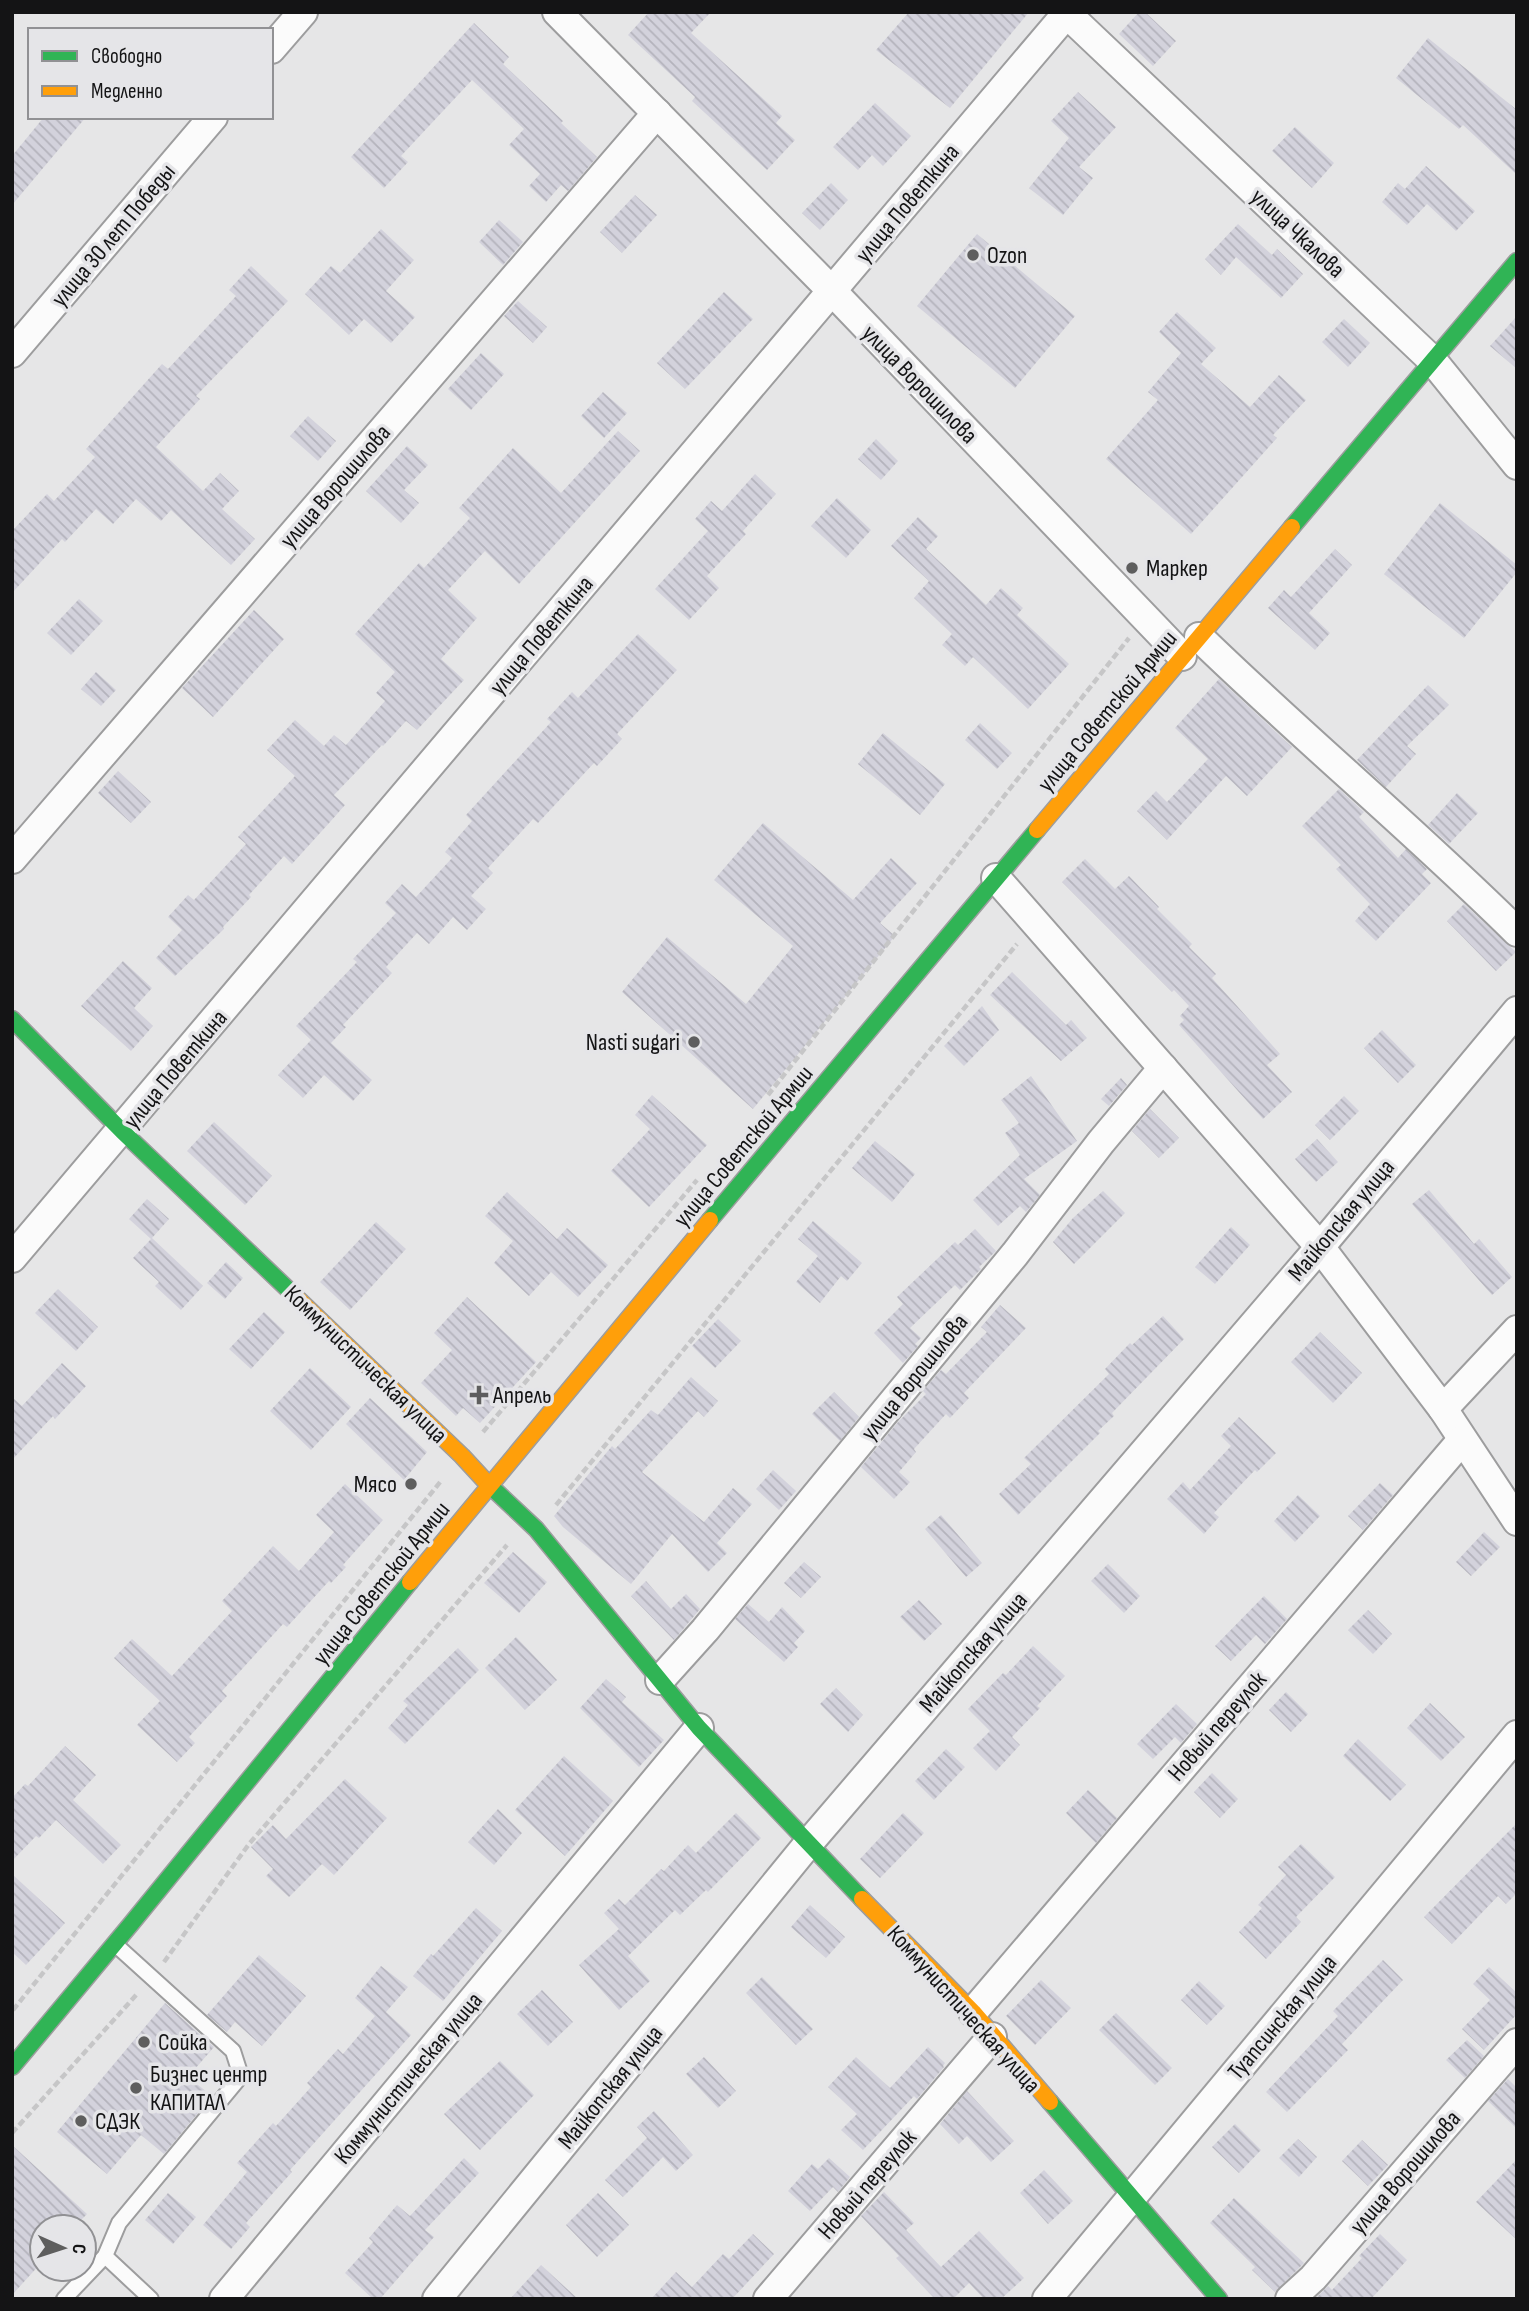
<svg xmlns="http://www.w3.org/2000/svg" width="1529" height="2311" font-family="'Sofia Sans Condensed',sans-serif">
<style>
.building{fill:url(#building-back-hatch)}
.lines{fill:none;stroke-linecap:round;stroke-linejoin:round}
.lane-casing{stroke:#9d9d9e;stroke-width:18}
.street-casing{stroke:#9d9d9e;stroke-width:32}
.fast-casing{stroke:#9d9d9e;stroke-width:19}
.slow-casing{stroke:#9d9d9e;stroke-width:19}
.path{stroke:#c6c6c7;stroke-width:4.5;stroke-dasharray:7 3.5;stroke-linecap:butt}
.lane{stroke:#fbfbfb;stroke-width:14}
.street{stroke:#fbfbfb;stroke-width:28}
.fast{stroke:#30b455;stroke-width:16}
.slow{stroke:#ff9f0a;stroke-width:16}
.poi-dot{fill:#5e5e5e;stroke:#e5e5e8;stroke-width:2.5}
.labels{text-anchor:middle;stroke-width:7;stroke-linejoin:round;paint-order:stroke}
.street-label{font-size:24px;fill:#141415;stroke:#e5e5e8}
.poi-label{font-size:24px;fill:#141415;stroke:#e5e5e8;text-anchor:start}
</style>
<defs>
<pattern id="building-back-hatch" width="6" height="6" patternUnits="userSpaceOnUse" patternTransform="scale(1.75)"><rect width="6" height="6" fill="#d3d2dc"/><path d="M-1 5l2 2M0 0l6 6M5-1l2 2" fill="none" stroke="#b4b3bc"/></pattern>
</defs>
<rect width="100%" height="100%" fill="#e6e6e7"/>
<g class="building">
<path d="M649 12H711L691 33 782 116 776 123 795 140 767 170 692 101 695 97 628 35Z"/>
<path d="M909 12H1029L950 108 876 50Z"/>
<path d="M1139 12H1145L1176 41 1153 66 1119 34Z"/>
<path d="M474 23 509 57 503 64 563 121 561 123 597 157 568 191 561 185 546 202 529 186 540 174 509 145 524 129 472 80 401 156 408 162 384 188 351 157Z"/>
<path d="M1428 38 1517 110V175L1463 125 1459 129 1396 78Z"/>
<path d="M1078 92 1116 127 1079 167 1093 178 1063 215 1029 188 1069 138 1051 121Z"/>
<path d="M875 103 911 136 883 166 872 155 858 170 833 147Z"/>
<path d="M44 117H86L12 205V156Z"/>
<path d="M1295 127 1334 163 1312 188 1272 151Z"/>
<path d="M1426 166 1475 211 1456 231 1427 204 1407 225 1382 202 1398 183 1405 189Z"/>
<path d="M831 183 848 200 820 230 802 213Z"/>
<path d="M635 195 657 215 622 253 600 232Z"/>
<path d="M499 220 523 242 503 265 479 242Z"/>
<path d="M1238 224 1272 255 1277 249 1303 274 1281 298 1236 257 1221 275 1205 259Z"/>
<path d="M381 229 414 260 386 291 415 317 391 343 364 319 349 335 305 294 331 266 340 273Z"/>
<path d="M977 234 1075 316 1015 388 917 306Z"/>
<path d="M251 266 288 301 196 396 200 399 156 447 203 491 220 473 239 491 222 509 255 539 231 565 171 510 161 521 136 499 113 524 96 509 65 542 62 539 12 593V531L47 494 54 501 95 457 86 449 162 364 168 369 236 296 229 290Z"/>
<path d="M724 292 753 319 685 389 657 363Z"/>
<path d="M518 301 547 327 533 343 504 316Z"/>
<path d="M1177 312 1216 348 1201 364 1250 407 1279 375 1306 400 1273 435 1277 438 1191 534 1106 459 1158 400 1148 392 1181 353 1159 332Z"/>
<path d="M1517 316V369L1490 346Z"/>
<path d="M1344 319 1370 343 1348 367 1322 342Z"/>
<path d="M481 353 504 374 471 410 448 389Z"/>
<path d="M603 392 627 413 604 438 581 416Z"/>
<path d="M308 416 336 441 318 461 290 436Z"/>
<path d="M618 431 640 451 519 584 485 551 448 590 477 618 441 659 464 680 417 730 406 721 383 746 382 745 334 795 345 805 330 822 292 864 284 856 249 895 251 897 223 927 224 929 175 976 156 958 182 930 168 917 188 895 194 900 246 844 238 837 295 776 267 750 295 720 324 746 334 735 346 745 385 701 376 693 395 672 355 634 419 563 424 568 470 518 459 508 513 448 561 493Z"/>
<path d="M876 439 898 461 881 480 858 459Z"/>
<path d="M407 446 428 465 404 490 419 503 401 523 366 491Z"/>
<path d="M755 474 776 494 743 531 746 534 707 576 719 588 689 620 655 589 708 531 695 519 711 501 722 511Z"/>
<path d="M837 498 871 530 846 558 811 526Z"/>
<path d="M1440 503 1517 565V572L1464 638 1384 574Z"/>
<path d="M918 517 938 536 926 549 986 605 1001 588 1023 608 1017 615 1069 664 1028 709 973 657 965 666 942 645 952 634 914 598 929 581 891 546Z"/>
<path d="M1335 549 1352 565 1309 613 1330 633 1315 650 1268 608 1284 590 1291 597Z"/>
<path d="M79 599 103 621 71 655 47 633Z"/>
<path d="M254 610 284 639 213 717 182 688Z"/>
<path d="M638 634 677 670 617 734 622 739 597 766 594 763 538 823 533 819 488 868 493 873 471 896 486 909 467 930 453 917 429 944 417 933 386 967 392 973 343 1025 346 1027 331 1043 372 1080 353 1101 324 1075 303 1098 278 1075 311 1040 296 1026 357 962 353 959 396 913 385 903 402 884 416 897 452 858 445 852 472 821 466 815 551 722 547 719 572 692 578 698Z"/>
<path d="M96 672 116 690 101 706 81 689Z"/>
<path d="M1219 679 1292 747 1247 796 1226 776 1167 840 1137 811 1156 791 1167 802 1208 759 1175 728Z"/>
<path d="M1428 685 1449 705 1407 746 1416 754 1386 787 1357 760Z"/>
<path d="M980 723 1012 753 997 769 965 740Z"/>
<path d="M883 733 945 784 920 815 858 764Z"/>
<path d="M118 771 151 802 131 823 98 793Z"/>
<path d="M1339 789 1364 812 1359 817 1398 858 1406 849 1427 869 1422 874 1431 883 1376 941 1355 921 1370 904 1336 869 1341 865 1302 826Z"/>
<path d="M1457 793 1478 813 1449 844 1428 825Z"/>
<path d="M763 823 853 900 891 858 917 883 880 923 895 936 753 1109 622 992 667 937 746 1004 793 946 714 880Z"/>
<path d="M1085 859 1115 889 1129 876 1159 907 1157 909 1192 944 1189 947 1216 974 1212 978 1280 1054 1267 1065 1292 1092 1263 1119 1179 1025 1184 1020 1180 1016 1189 1006 1174 990 1172 992 1062 882Z"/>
<path d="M1464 904 1516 952 1496 971 1447 921Z"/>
<path d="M123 961 152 988 134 1008 153 1026 131 1051 81 1006Z"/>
<path d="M1012 972 1066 1025 1071 1020 1087 1038 1061 1061 990 995Z"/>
<path d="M982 1006 999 1030 964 1066 944 1046Z"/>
<path d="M1382 1030 1416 1065 1398 1083 1364 1048Z"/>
<path d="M1031 1076 1077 1141 1024 1179 1040 1195 1026 1212 1020 1206 998 1226 973 1200 1020 1155 1005 1133 1019 1123 1001 1100Z"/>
<path d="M1121 1078 1127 1085 1109 1106 1101 1099Z"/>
<path d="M652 1095 707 1145 649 1207 611 1171 650 1129 635 1115Z"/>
<path d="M1344 1096 1359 1111 1330 1140 1315 1125Z"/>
<path d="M1150 1109 1179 1138 1159 1158 1132 1131Z"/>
<path d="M214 1122 272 1176 245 1205 187 1151Z"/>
<path d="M1317 1139 1338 1162 1316 1182 1295 1159Z"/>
<path d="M875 1141 915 1174 892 1202 852 1168Z"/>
<path d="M1429 1190 1474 1244 1479 1239 1512 1277 1492 1295 1412 1204Z"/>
<path d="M1103 1191 1125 1213 1074 1264 1053 1242 1073 1218Z"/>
<path d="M507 1192 557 1239 567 1228 608 1265 578 1297 551 1272 529 1296 494 1263 513 1241 485 1216Z"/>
<path d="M147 1199 169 1219 152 1238 203 1286 181 1310 155 1286 159 1282 133 1258 151 1239 129 1219Z"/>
<path d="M813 1221 862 1263 847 1281 841 1276 820 1303 796 1282 818 1256 798 1239Z"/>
<path d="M376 1222 406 1249 350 1310 320 1282Z"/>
<path d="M1231 1227 1250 1245 1215 1284 1195 1267Z"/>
<path d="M975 1229 996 1251 979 1267 981 1269 960 1290 955 1285 910 1328 921 1338 915 1344 918 1346 903 1363 874 1333 903 1304 897 1297 955 1242 958 1245Z"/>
<path d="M226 1262 243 1278 225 1299 207 1283Z"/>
<path d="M58 1289 98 1327 76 1351 35 1313Z"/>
<path d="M467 1297 536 1362 480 1423 463 1408 456 1416 421 1383 452 1350 434 1333Z"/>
<path d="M1000 1305 1026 1328 964 1393 969 1398 950 1418 946 1414 914 1449 916 1452 899 1472 910 1482 894 1499 861 1467 898 1422 926 1394 923 1391 941 1370 946 1374 987 1332 981 1327Z"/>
<path d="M264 1312 285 1332 251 1369 229 1349Z"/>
<path d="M1163 1316 1184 1339 1112 1413 1114 1416 1098 1431 1100 1433 1018 1515 999 1494 1031 1464 1024 1458 1109 1374 1105 1369 1130 1343 1132 1345Z"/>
<path d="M718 1319 741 1341 715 1368 692 1346Z"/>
<path d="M1320 1332 1362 1373 1333 1403 1291 1362Z"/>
<path d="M62 1363 86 1386 55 1419 53 1416 12 1460V1397L22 1406Z"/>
<path d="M310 1368 351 1407 311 1450 270 1411Z"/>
<path d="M691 1377 718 1401 704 1417 698 1411 642 1472 704 1522 733 1488 752 1504 717 1543 727 1553 708 1572 672 1534 631 1584 563 1527 554 1516 612 1446 615 1449 651 1410 658 1415Z"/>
<path d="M834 1392 859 1417 840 1441 812 1414Z"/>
<path d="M370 1398 427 1452 404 1480 346 1424Z"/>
<path d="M1239 1417 1276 1453 1257 1472 1255 1470 1214 1513 1219 1517 1204 1534 1167 1499 1183 1482 1190 1490 1231 1446 1221 1436Z"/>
<path d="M773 1470 796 1491 779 1510 756 1489Z"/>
<path d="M1380 1483 1393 1495 1363 1530 1348 1516Z"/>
<path d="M345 1484 383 1520 343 1565 346 1567 331 1583 329 1581 287 1627 283 1624 222 1691 227 1696 189 1737 195 1743 177 1762 137 1725 160 1701 114 1658 132 1639 172 1676 232 1611 222 1601 273 1546 299 1571 334 1532 316 1515Z"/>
<path d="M1298 1495 1320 1516 1295 1542 1274 1521Z"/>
<path d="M941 1515 982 1563 966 1577 925 1529Z"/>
<path d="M1484 1532 1500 1547 1471 1576 1456 1562Z"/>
<path d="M513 1552 547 1582 519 1613 484 1583Z"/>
<path d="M804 1562 821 1577 801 1598 784 1583Z"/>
<path d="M1108 1564 1140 1596 1124 1613 1091 1581Z"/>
<path d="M646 1581 671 1609 686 1594 700 1609 674 1640 631 1596Z"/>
<path d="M1264 1596 1287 1619 1265 1644 1256 1635 1231 1661 1215 1646Z"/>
<path d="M919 1600 942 1624 924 1641 900 1617Z"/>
<path d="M748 1604 769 1622 782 1607 805 1631 794 1643 798 1647 784 1662 735 1619Z"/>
<path d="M1368 1610 1392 1634 1373 1654 1348 1630Z"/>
<path d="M516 1637 557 1680 525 1710 485 1668Z"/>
<path d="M1033 1646 1065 1676 1037 1706 1040 1708 1012 1737 1020 1745 996 1771 973 1748 990 1731 968 1709 1003 1673 1006 1675Z"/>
<path d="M458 1648 479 1670 405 1744 388 1728 408 1705 403 1701Z"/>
<path d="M606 1679 626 1697 622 1702 664 1740 639 1767 580 1708Z"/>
<path d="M836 1688 863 1715 848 1732 820 1704Z"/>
<path d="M1286 1692 1308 1714 1291 1732 1269 1710Z"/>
<path d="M1430 1703 1465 1737 1441 1761 1407 1728Z"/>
<path d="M1176 1704 1197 1724 1181 1743 1175 1737 1153 1759 1137 1744Z"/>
<path d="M1358 1739 1406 1785 1390 1801 1343 1756Z"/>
<path d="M65 1746 96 1775 73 1800 121 1845 103 1864 56 1820 39 1838 36 1836 12 1861V1798L25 1784 28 1786Z"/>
<path d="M946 1749 965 1767 934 1800 915 1781Z"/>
<path d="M564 1756 613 1801 565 1856 515 1810Z"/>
<path d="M1212 1773 1238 1799 1220 1818 1194 1792Z"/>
<path d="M345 1779 387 1818 334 1875 322 1864 289 1897 266 1876 273 1869 251 1847 273 1825 286 1839Z"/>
<path d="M1088 1790 1117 1818 1096 1843 1066 1813Z"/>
<path d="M498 1809 522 1833 494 1865 468 1842Z"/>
<path d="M736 1813 761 1838 708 1892 706 1890 680 1915 675 1910 628 1956 650 1981 619 2010 579 1965 619 1929 604 1913 619 1899 625 1905 661 1869 664 1871 688 1845 696 1853Z"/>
<path d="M903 1813 924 1833 880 1878 860 1859Z"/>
<path d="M1517 1823V1893L1506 1904 1498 1896 1452 1944 1424 1917Z"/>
<path d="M1301 1844 1335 1877 1296 1917 1301 1922 1266 1959 1239 1932 1262 1908 1258 1905 1286 1875 1278 1867Z"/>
<path d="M12 1874 65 1923 26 1965 12 1952Z"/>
<path d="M810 1905 845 1937 826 1958 791 1927Z"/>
<path d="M476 1908 502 1931 443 2001 413 1976 431 1954 433 1956Z"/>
<path d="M259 1955 306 1996 262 2046 235 2022 227 2032 207 2015Z"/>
<path d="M1383 1960 1403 1980 1342 2044 1348 2050 1287 2112 1266 2092 1338 2016 1333 2011Z"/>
<path d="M381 1966 408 1987 386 2012 411 2035 290 2170 292 2172 246 2223 250 2227 231 2249 203 2225 247 2172 237 2163 273 2123 276 2126 311 2087 307 2083 338 2049 343 2054 375 2016 355 1998Z"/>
<path d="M1489 1967 1517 1993V2014L1484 2050 1462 2029 1490 2000 1473 1984Z"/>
<path d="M762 1977 813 2029 796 2045 746 1993Z"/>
<path d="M1041 1980 1071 2008 1035 2045 1006 2016Z"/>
<path d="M1199 1981 1225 2006 1207 2025 1181 2000Z"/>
<path d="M542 1990 573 2022 548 2046 517 2014Z"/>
<path d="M165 2003 214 2047 188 2077 212 2096 164 2154 141 2135 107 2174 57 2132Z"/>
<path d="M1116 2013 1172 2068 1155 2085 1099 2030Z"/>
<path d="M1467 2040 1484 2056 1465 2078 1446 2060Z"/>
<path d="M928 2047 945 2063 943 2066 944 2067 917 2099 914 2096 863 2150 841 2130 857 2114 828 2087 856 2057 890 2088Z"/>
<path d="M704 2057 736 2091 718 2108 686 2074Z"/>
<path d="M500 2061 534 2095 480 2150 444 2114Z"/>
<path d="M1508 2079 1517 2088V2129L1488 2101Z"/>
<path d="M967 2091 1014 2141 991 2162 967 2136 959 2144 940 2124Z"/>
<path d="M654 2111 693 2155 676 2171 663 2157 623 2197 605 2180 647 2138 637 2127Z"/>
<path d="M1235 2124 1261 2150 1239 2173 1212 2147Z"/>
<path d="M1298 2139 1317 2157 1299 2177 1279 2158Z"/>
<path d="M1362 2140 1388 2165 1368 2186 1342 2161Z"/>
<path d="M12 2145 87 2214 74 2227H42V2262L12 2295Z"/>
<path d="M464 2158 479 2173 425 2230 434 2237 380 2299H373L345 2273 373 2242 369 2238 397 2205 410 2216Z"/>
<path d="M829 2158 850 2177 838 2192 833 2187 810 2211 788 2191 812 2164 818 2169Z"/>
<path d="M1517 2159V2240L1476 2202Z"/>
<path d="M1044 2170 1073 2201 1048 2224 1020 2193Z"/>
<path d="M884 2192 914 2223 906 2230 941 2267 979 2231 1024 2278 1001 2299H984L969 2283 953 2299H935L896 2258 899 2256 861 2216Z"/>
<path d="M168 2193 196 2217 173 2244 145 2220Z"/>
<path d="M598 2193 629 2225 597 2257 566 2225Z"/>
<path d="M1234 2198 1304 2263 1275 2292 1252 2270 1255 2267 1210 2223Z"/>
<path d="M753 2234 774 2254 732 2299H651L676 2272 692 2287 723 2254 729 2259Z"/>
<path d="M1380 2234 1407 2260 1371 2299H1315L1328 2286 1332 2290 1362 2258 1359 2256Z"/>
<path d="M541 2265 578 2299H510Z"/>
</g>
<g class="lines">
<defs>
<g id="lane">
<path d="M105 2256 151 2299"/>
<path d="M64 2299 105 2256 119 2223 241 2076 233 2051 117 1946"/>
</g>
<g id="street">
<path d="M557 12 832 291 1182 656"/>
<path d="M1065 12 1433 361 1517 465"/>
<path d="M271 49 303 12"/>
<path d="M12 353 213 117"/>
<path d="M1199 637C1303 738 1414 830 1517 932"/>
<path d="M12 859 657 113"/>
<path d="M996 878 1320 1247 1443 1409 1517 1521"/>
<path d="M12 1258 1068 12"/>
<path d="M1443 1409 1517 1330"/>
<path d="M660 1680 705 1630 1015 1254 1101 1142 1163 1068"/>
<path d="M973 2012 1462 1440"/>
<path d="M224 2299 699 1728"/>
<path d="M437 2299 808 1844 1320 1247 1517 1011"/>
<path d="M768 2299 992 2037"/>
<path d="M1047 2299 1517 1735"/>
<path d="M1290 2299 1313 2278 1517 2043"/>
</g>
<g id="fast">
<path d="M1292 527 1517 261"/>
<path d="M12 1019 122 1131 297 1298"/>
<path d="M710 1220 1037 830"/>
<path d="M486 1482 536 1529 699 1728 862 1899"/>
<path d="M12 2067 131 1924 410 1582"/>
<path d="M1050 2102 1219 2299"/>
</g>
<g id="slow">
<path d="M1037 830 1292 527"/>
<path d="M297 1298 462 1456 486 1482"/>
<path d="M410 1582 710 1220"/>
<path d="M862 1899 973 2012 1050 2102"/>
</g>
</defs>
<use href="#lane" class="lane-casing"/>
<use href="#street" class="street-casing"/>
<use href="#fast" class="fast-casing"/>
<use href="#slow" class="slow-casing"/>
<g class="path">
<path d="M768 1095 1129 638"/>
<path d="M483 1432 697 1180"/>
<path d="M556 1505 1017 944"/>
<path d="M164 1962 249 1844 507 1545"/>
<path d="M13 2010 441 1481"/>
<path d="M12 2133 138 1993"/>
</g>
<use href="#lane" class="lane"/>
<use href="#street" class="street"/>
<use href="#fast" class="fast"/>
<use href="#slow" class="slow"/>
</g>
<g class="poi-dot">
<circle cx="973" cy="255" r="7"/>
<circle cx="1132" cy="568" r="7"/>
<circle cx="694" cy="1042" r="7"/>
<path d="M475.5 1384.5h7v7h7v7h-7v7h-7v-7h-7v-7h7z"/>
<circle cx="411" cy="1484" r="7"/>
<circle cx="144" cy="2042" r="7"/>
<circle cx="136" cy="2088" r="7"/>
<circle cx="81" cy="2121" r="7"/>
</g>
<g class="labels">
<g class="street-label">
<text transform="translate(907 203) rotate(-50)" y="8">улица Поветкина</text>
<text transform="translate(1298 233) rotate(43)" y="8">улица Чкалова</text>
<text transform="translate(113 235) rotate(-50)" y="8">улица 30 лет Победы</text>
<text transform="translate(920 384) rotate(46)" y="8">улица Ворошилова</text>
<text transform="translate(335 486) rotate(-49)" y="8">улица Ворошилова</text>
<text transform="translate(541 635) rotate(-50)" y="8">улица Поветкина</text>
<text transform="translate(1107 711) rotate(-50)" y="8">улица Советской Армии</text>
<text transform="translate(175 1069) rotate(-50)" y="8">улица Поветкина</text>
<text transform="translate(743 1146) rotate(-50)" y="8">улица Советской Армии</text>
<text transform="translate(1341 1220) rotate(-50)" y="8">Майкопская улица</text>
<text transform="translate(366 1364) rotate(44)" y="8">Коммунистическая улица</text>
<text transform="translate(914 1377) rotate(-51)" y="8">улица Ворошилова</text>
<text transform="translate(381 1583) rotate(-51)" y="8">улица Советской Армии</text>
<text transform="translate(973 1652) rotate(-49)" y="8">Майкопская улица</text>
<text transform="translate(1217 1726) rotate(-49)" y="8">Новый переулок</text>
<text transform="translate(964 2009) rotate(48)" y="8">Коммунистическая улица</text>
<text transform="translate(1282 2017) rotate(-50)" y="8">Туапсинская улица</text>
<text transform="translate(408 2078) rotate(-50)" y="8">Коммунистическая улица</text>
<text transform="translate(610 2087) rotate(-51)" y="8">Майкопская улица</text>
<text transform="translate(1405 2172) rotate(-49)" y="8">улица Ворошилова</text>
<text transform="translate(867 2184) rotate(-49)" y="8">Новый переулок</text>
</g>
<g class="poi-label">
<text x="987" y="263">Ozon</text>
<text x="1146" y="576">Маркер</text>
<text x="680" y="1050" text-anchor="end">Nasti sugari</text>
<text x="493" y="1403">Апрель</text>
<text x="397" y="1492" text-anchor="end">Мясо</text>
<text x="158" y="2050">Сойка</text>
<text x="150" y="2082">Бизнес центр<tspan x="150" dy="28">КАПИТАЛ</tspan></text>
<text x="95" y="2129">СДЭК</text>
</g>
</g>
<rect width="1529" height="2311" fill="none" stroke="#141415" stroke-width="28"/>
<rect x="28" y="28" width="245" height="91" fill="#e5e5e8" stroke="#919194" stroke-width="2"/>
<rect x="42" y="51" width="35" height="10" fill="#30b455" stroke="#919194" stroke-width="2"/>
<text x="91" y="63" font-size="21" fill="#141415">Свободно</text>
<rect x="42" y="86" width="35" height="10" fill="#ff9f0a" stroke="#919194" stroke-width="2"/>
<text x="91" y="98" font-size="21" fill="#141415">Медленно</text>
<g transform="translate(63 2248) rotate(93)"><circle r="33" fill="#e5e5e8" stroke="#919194" stroke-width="2"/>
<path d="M0-5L12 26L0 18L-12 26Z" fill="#5e5e5e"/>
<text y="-10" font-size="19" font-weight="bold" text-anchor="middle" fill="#141415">С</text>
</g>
</svg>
